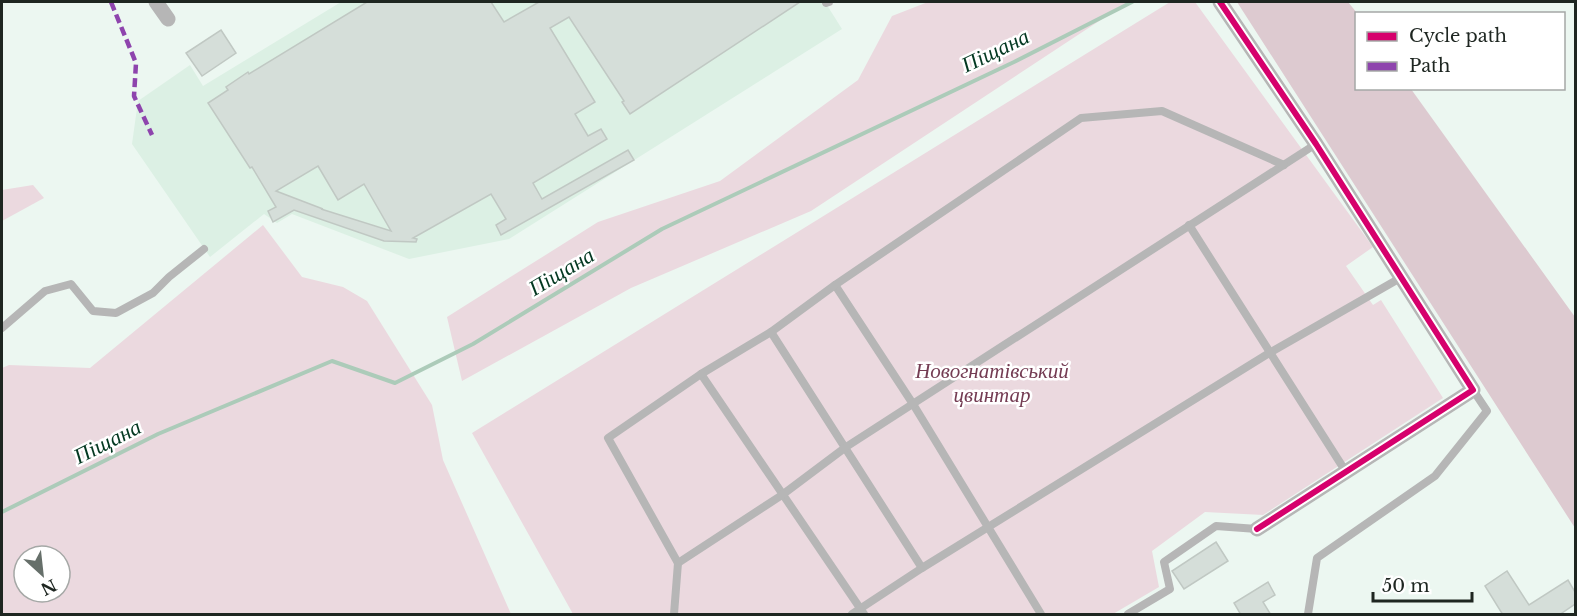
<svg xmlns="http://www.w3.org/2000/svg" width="1577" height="616" font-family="'Libre Baskerville',serif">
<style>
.built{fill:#dcf0e4}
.green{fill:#ebd9df;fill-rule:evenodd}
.forest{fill:#ddcad0}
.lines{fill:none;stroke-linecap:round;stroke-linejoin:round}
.stream{stroke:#accbb9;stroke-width:4}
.building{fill:#d5ded9;stroke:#c0c8c3;stroke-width:1.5;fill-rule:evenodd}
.lane{stroke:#b6b6b6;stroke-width:8}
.street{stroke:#b6b6b6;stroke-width:15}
.quiet{stroke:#8e44ad;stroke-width:4.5;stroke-dasharray:9 4.5;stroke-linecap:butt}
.cycleway-casing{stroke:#fff;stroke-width:10}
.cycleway{stroke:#d6006c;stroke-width:6}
.labels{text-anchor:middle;stroke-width:5;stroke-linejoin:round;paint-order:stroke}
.park-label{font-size:21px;font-style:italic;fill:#743c53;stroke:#fff}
.water-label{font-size:22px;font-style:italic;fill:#033821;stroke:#fff}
</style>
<rect width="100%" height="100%" fill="#ecf7f1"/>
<path class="built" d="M341 2H825L842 29 509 239 409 259 292 214 277 223 264 214 210 257 132 144 138 101 190 65 203 86Z"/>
<g class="green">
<path d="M928 2H1128L811 211 631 288 462 381 447 317 598 222 720 181 858 80 892 16Z"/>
<path d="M1170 2H1195L1373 247 1346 266 1373 305 1381 300 1443 398 1263 515 1205 512 1152 551 1159 587 1113 614H573L472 433Z"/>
<path d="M33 185 44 198 2 221V190Z"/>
<path d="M263 225 302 277 343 287 367 301 432 405 443 460 511 614H2V368L9 365 90 368ZM24 556H60V592H24Z"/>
</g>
<path class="forest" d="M1237 2H1348L1357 13 1356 88 1411 89 1575 317V528Z"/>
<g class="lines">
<path class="stream" d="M2 512 158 434 332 361 395 383 473 344 662 229 1014 62 1132 2"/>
</g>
<g class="building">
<path d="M367 2H491L504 22 539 2H800L630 114 622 102 624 101 569 17 550 28 595 102 575 114 588 136 601 129 607 139 533 183 542 199 628 150 634 160 501 235 496 225 506 219 491 194 413 238 417 239 416 242 384 241 294 210 273 222 268 211 276 207 252 167 250 168 208 103 228 90 226 87 248 72 249 74ZM318 166 338 200 364 184 391 231 321 209H323L276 191Z"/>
<path d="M221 30 236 53 202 76 186 53Z"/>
<path d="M1216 542 1228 561 1184 589 1172 571Z"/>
<path d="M1507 571 1529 605 1568 580 1575 592V604L1559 615H1503L1485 586Z"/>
<path d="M1268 582 1275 595 1263 602 1271 615H1241L1234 603Z"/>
</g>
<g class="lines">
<g class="lane">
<path d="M826 3 829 2"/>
<path d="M1189 225 1346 472"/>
<path d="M835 285 913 404 1041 614"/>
<path d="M2 328 45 291 71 284 93 311 116 313 153 293 169 277 204 249"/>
<path d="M771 332 922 568"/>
<path d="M701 374 864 614"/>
<path d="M678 563 782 495 846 447 1316 144"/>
<path d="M674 614 678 563 608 438 701 374 771 332 835 285 1081 118 1162 111 1284 165"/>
<path d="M852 614 922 568 1271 352 1402 277"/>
<path d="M1128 614 1170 589 1164 562 1216 526 1257 529"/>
<path d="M1308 614 1317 558 1435 476 1487 411 1473 390"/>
</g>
<g class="street">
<path d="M156 2 168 19"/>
<path d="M1220 2 1316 144 1473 390 1257 529"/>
</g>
<path class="quiet" d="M111 2 136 63 134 96 152 135"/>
<defs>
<path id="cycleway" d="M1220 2 1316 144 1473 390 1257 529"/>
</defs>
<use href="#cycleway" class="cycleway-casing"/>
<use href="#cycleway" class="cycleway"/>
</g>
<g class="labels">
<g class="park-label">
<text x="992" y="378">Новогнатівський<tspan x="992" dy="24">цвинтар</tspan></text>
</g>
<g class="water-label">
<text transform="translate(995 50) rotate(-26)" y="8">Піщана</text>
<text transform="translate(561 271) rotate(-31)" y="8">Піщана</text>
<text transform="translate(107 441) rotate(-27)" y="8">Піщана</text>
</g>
</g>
<rect width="1577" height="616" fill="none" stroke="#1e2621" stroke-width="6"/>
<rect x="1355" y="12" width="210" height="78" fill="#ffffff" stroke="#a5a8a6" stroke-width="1.5"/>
<rect x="1367" y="32" width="30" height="9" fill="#d6006c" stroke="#a5a8a6" stroke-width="1.5"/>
<text x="1409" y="42" font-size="18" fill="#1e2621">Cycle path</text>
<rect x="1367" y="62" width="30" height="9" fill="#8e44ad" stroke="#a5a8a6" stroke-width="1.5"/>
<text x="1409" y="72" font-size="18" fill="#1e2621">Path</text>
<g transform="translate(42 574) rotate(153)"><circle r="28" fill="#ffffff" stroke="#a5a8a6" stroke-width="1.5"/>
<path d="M0-4.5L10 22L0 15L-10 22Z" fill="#666f6a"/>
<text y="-9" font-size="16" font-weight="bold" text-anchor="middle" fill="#1e2621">N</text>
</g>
<path d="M1373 592v9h99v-9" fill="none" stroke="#1e2621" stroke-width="3"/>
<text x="1382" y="592" font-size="18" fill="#1e2621" stroke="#ffffff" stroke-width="4.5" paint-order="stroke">50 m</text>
</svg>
